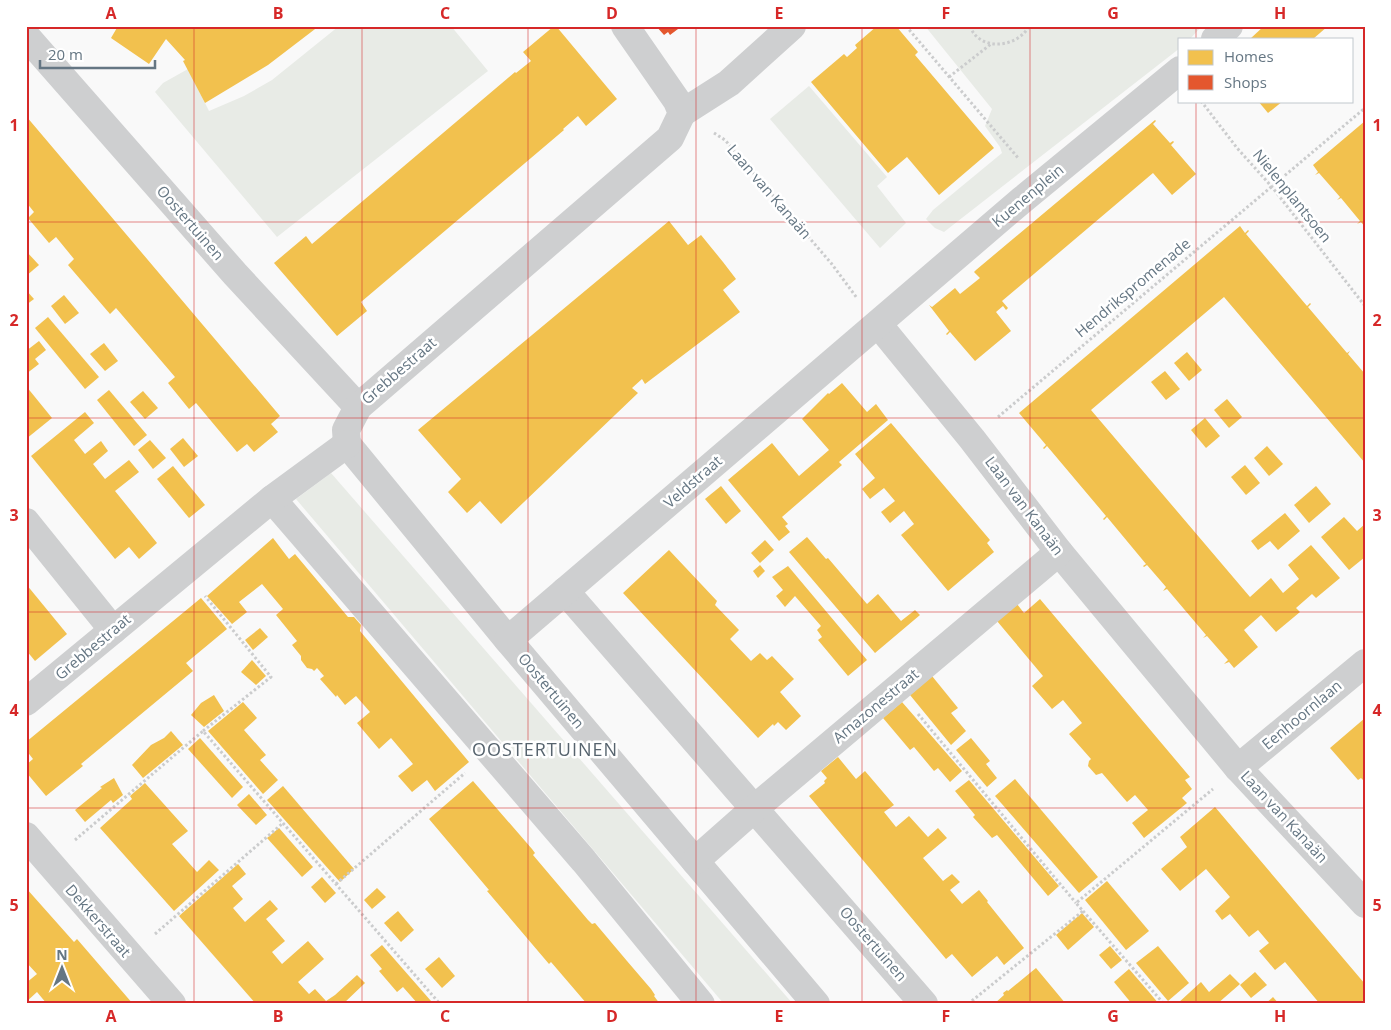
<svg xmlns="http://www.w3.org/2000/svg" width="1391" height="1030" font-family="'Open Sans',sans-serif">
<style>
.green{fill:#e8ebe6}
.homes{fill:#f2c14e}
.shops{fill:#e4572e}
.lines{fill:none;stroke-linecap:round;stroke-linejoin:round}
.path{stroke:#cbcccd;stroke-width:3;stroke-dasharray:2.5 2.5;stroke-linecap:butt}
.street{stroke:#cecfd0;stroke-width:28}
.grid{fill:none;stroke:#d62828;stroke-width:1;stroke-opacity:0.55}
.labels{text-anchor:middle;stroke-width:5;stroke-linejoin:round;paint-order:stroke}
.street-label{font-size:15px;fill:#657683;stroke:#fff}
.quarter-label{font-size:18px;letter-spacing:1px;fill:#57646e;stroke:#fff}
.neatline{fill:none;stroke:#d62828;stroke-width:2}
.grid-label{font-size:16px;text-anchor:middle;font-weight:bold;fill:#d62828}
</style>
<rect width="100%" height="100%" fill="#f9f9f9"/>
<g class="green">
<path d="M339 26H451L488 71 277 237 155 92 163 83 188 69 209 111 244 96 272 80Z"/>
<path d="M925 26H1200L1201 27 1190 39H1180V48L944 232 935 228 926 219 933 210 1002 153 1000 147 985 126 992 109Z"/>
<path d="M809 86 887 177 877 186 906 223 880 248 770 119Z"/>
<path d="M331 473 793 1004H724L296 499Z"/>
</g>
<g class="homes">
<path d="M118 26H319L268 65 205 103 183 61 185 60 166 39 149 64 111 38Z"/>
<path d="M554 26H556L617 99 586 126 578 116 563 129 564 130 361 302 367 311 337 336 274 263 306 236 312 244 515 72 516 73 531 61 523 52Z"/>
<path d="M877 26H896L918 52 915 55 994 148 939 195 907 157 888 173 811 82 844 54 847 57 857 48 855 45Z"/>
<path d="M1264 26H1328L1313 39H1250Z"/>
<path d="M1258 101H1283L1268 113Z"/>
<path d="M26 116 280 416 271 424 278 432 254 452 247 444 237 452 196 403 189 409 168 383 175 377 116 308 110 314 68 265 74 259 56 237 49 243 28 218 34 212 26 202Z"/>
<path d="M1155 120 1156 121 1153 124 1170 143 1173 141 1174 142 1171 145 1196 174 1172 195 1153 173 1002 301 1008 308 1006 310 1003 306 996 312 1011 331 975 361 950 332 947 335 946 334 949 331 929 305 932 307 955 288 960 294 980 278 974 272 976 270Z"/>
<path d="M1365 121V227L1361 222 1357 224 1360 221 1341 198 1337 200 1340 197 1319 173 1315 175 1318 172 1313 165Z"/>
<path d="M669 221 688 245 701 235 723 262 736 279 723 290 740 312 645 384 642 379 632 388 638 393 501 524 480 501 467 513 448 492 461 479 418 430Z"/>
<path d="M1240 226 1245 233 1248 230 1249 231 1246 234 1307 306 1310 303 1311 304 1308 307 1347 353 1350 351 1348 354 1365 374V463L1224 297 1091 410 1250 597 1271 578 1283 593 1299 579 1288 565 1311 545 1340 578 1316 598 1312 594 1296 608 1300 612 1276 632 1261 615 1244 630 1258 647 1234 668 1229 662 1224 664 1228 660 1207 636 1203 638 1206 635 1167 589 1163 591 1166 587 1147 565 1144 567 1143 566 1146 564 1107 517 1104 520 1103 519 1106 516 1047 446 1044 449 1043 448 1046 445 1019 413Z"/>
<path d="M26 251 39 265 26 276Z"/>
<path d="M26 290 34 299 26 305Z"/>
<path d="M64 295 79 313 65 324 51 306Z"/>
<path d="M48 317 99 377 85 389 35 328Z"/>
<path d="M39 341 46 350 35 359 39 364 26 374V351Z"/>
<path d="M104 343 118 361 105 371 90 354Z"/>
<path d="M1187 352 1202 370 1189 381 1174 363Z"/>
<path d="M1165 371 1180 389 1166 400 1151 382Z"/>
<path d="M842 383 867 412 876 404 888 420 839 462 842 465 782 517 788 524 785 526 790 532 779 541 728 480 772 443 799 476 829 450 802 419 828 393 829 394Z"/>
<path d="M26 386 52 418 26 439Z"/>
<path d="M109 390 147 435 134 446 97 400Z"/>
<path d="M143 391 158 408 145 419 130 402Z"/>
<path d="M1227 399 1242 417 1229 428 1214 410Z"/>
<path d="M85 412 94 423 74 440 85 454 101 441 108 451 93 464 105 479 129 460 139 472 115 491 157 543 139 559 129 547 115 559 31 456Z"/>
<path d="M1205 418 1220 436 1206 448 1191 430Z"/>
<path d="M891 423 990 540 987 543 994 552 948 591 901 535 914 524 904 511 890 523 881 512 895 501 884 488 870 499 862 489 875 478 855 454Z"/>
<path d="M183 438 198 456 184 467 170 449Z"/>
<path d="M150 440 166 458 153 469 138 450Z"/>
<path d="M1267 446 1283 464 1269 476 1254 458Z"/>
<path d="M1245 465 1260 483 1246 495 1231 477Z"/>
<path d="M173 466 205 505 189 518 157 479Z"/>
<path d="M721 486 741 511 726 524 705 499Z"/>
<path d="M1316 486 1331 504 1309 523 1294 505Z"/>
<path d="M1285 513 1300 531 1278 550 1270 541 1258 550 1251 541Z"/>
<path d="M1344 517 1357 531 1365 524V557L1349 570 1321 537Z"/>
<path d="M807 537 826 559 828 558 867 604 878 594 901 621 915 610 920 615 875 653 789 552Z"/>
<path d="M273 538 289 559 295 554 348 617H354L361 625 360 631 469 762 435 791 427 780 412 792 398 776 413 764 391 738 379 749 357 723 370 712 356 696 345 705 337 695 336 697 320 679 324 676 317 668 314 671 312 669 307 668 301 660V656L292 645 297 641 276 615 283 609 262 584 239 602 247 612 232 624 207 596Z"/>
<path d="M765 540 774 550 760 563 751 553Z"/>
<path d="M669 550 717 601 715 605 739 630 730 639 751 661 760 653 767 660 772 656 794 679 780 692 801 716 786 730 778 722 774 726 773 724 758 738 623 593Z"/>
<path d="M760 565 765 571 758 578 753 571Z"/>
<path d="M788 566 867 660 848 676 818 640 822 637 817 630 821 626 801 603 795 596 785 607 776 596 783 590 772 577Z"/>
<path d="M26 584 67 634 35 661 26 650Z"/>
<path d="M201 598 227 629 186 663 193 671 81 764 83 766 46 796 26 772V765L33 759 26 750V742Z"/>
<path d="M1040 599 1190 777 1185 780 1192 789 1182 798 1187 803 1144 838 1132 823 1148 810 1135 795 1127 802 1102 773 1096 775 1088 766 1089 761 1091 759 1069 734 1082 723 1063 700 1052 709 1032 686 1043 676 997 621 1017 604 1024 613Z"/>
<path d="M260 628 268 637 253 650 245 640Z"/>
<path d="M252 660 266 676 256 685 241 672Z"/>
<path d="M932 676 958 708 951 713 966 731 951 745 910 695Z"/>
<path d="M214 695 224 711 204 727 191 715 201 703Z"/>
<path d="M243 702 257 718 244 730 266 755 260 760 278 780 263 794 208 731Z"/>
<path d="M902 702 962 771 950 782 938 768 934 771 914 747 910 750 883 718Z"/>
<path d="M1365 718V782L1361 778 1358 780 1330 748Z"/>
<path d="M171 731 183 745 143 778 132 765 151 745 164 738Z"/>
<path d="M200 738 243 787 232 798 188 749Z"/>
<path d="M971 738 990 761 986 764 997 778 987 787 956 750Z"/>
<path d="M838 757 856 779 865 771 894 805 884 812 896 827 909 816 928 837 938 828 947 838 923 858 943 881 952 874 960 882 950 890 962 904 979 890 988 901 987 902 1024 948 1004 965 997 956 972 977 952 954 946 959 809 796 825 783 824 781 827 778 821 771Z"/>
<path d="M114 778 123 795 113 803 111 800 85 822 75 810 102 788 100 787Z"/>
<path d="M1015 779 1098 877 1079 893 995 796Z"/>
<path d="M969 780 1059 886 1048 896 997 835 992 838 973 817 975 815 955 791Z"/>
<path d="M473 781 532 849 535 853 533 855 588 920 592 924 595 923 627 961 651 989 655 995 654 996 660 1004H587L551 962 549 964 487 891 489 890 429 819Z"/>
<path d="M145 783 188 831 172 844 197 872 209 860 219 870 174 911 100 828 132 799 130 796Z"/>
<path d="M283 786 354 869 340 882 267 800Z"/>
<path d="M249 794 267 815 256 825 237 805Z"/>
<path d="M1215 807 1365 984V999L1358 1004H1320L1285 962 1275 970 1259 951 1269 943 1258 930 1249 937 1230 914 1222 920 1215 911 1230 897 1206 869 1180 891 1161 869 1187 847 1180 837Z"/>
<path d="M279 828 313 867 302 877 267 838Z"/>
<path d="M238 864 246 874 232 886 243 899 233 908 245 922 270 900 278 909 266 919 285 941 272 952 282 964 308 941 324 959 298 982 309 994 315 989 326 1001 335 995 357 975 365 983 343 1004H256L179 916Z"/>
<path d="M322 877 336 893 325 903 311 887Z"/>
<path d="M1107 881 1149 931 1126 950 1085 900Z"/>
<path d="M26 888 74 942 77 939 133 1004H47L37 992 26 1002V983L37 974 26 962Z"/>
<path d="M377 888 386 897 372 909 364 900Z"/>
<path d="M398 911 414 930 401 942 384 923Z"/>
<path d="M1082 913 1094 927 1068 950 1056 935Z"/>
<path d="M382 945 431 1001 427 1004H418L403 987 397 992 379 971 382 969 370 955Z"/>
<path d="M1110 946 1122 960 1111 969 1099 955Z"/>
<path d="M1158 946 1189 983 1168 1001 1136 963Z"/>
<path d="M439 957 455 976 442 988 425 969Z"/>
<path d="M1036 968 1066 1004H994L1004 995 1003 993 1007 990 1008 991Z"/>
<path d="M1129 969 1149 992 1159 1004H1132L1114 982Z"/>
<path d="M1255 972 1267 985 1251 998 1240 985Z"/>
<path d="M1230 974 1240 984 1217 1004H1177L1201 982 1209 992Z"/>
<path d="M1273 997 1279 1004H1265Z"/>
</g>
<path class="shops" d="M656 26H682L670 35 668 32 664 35Z"/>
<g class="lines">
<g class="path">
<path d="M906 26 1019 159"/>
<path d="M970 26C979 52 1018 48 1029 26"/>
<path d="M949 77 991 44"/>
<path d="M1201 101 1237 148 1272 187 1365 306"/>
<path d="M714 133 725 140 831 263 857 298"/>
<path d="M998 417 1365 108"/>
<path d="M918 714 1076 903"/>
<path d="M203 731 271 677 205 596"/>
<path d="M75 840 203 731 440 1004"/>
<path d="M336 884 465 773"/>
<path d="M1083 911 1164 1004"/>
<path d="M155 934 283 823"/>
<path d="M968 1004 1083 911 1076 903 1213 789"/>
</g>
<g class="street">
<path d="M26 36 235 274 358 407"/>
<path d="M1215 39 1229 26"/>
<path d="M682 113 729 83 792 26"/>
<path d="M878 324 972 439 1059 552 1238 768 1365 904"/>
<path d="M347 444 508 640 816 1004"/>
<path d="M347 444 346 430 358 407 670 138 682 113 677 101 625 26"/>
<path d="M272 499 584 861 701 1004"/>
<path d="M26 522 113 630"/>
<path d="M565 591 924 1004"/>
<path d="M508 640 1022 200 1180 70"/>
<path d="M26 702 272 499 347 444"/>
<path d="M1238 768 1365 663"/>
<path d="M26 836 172 1004"/>
<path d="M695 861 755 808 1059 552"/>
</g>
</g>
<path class="grid" d="M194 26V1004M362 26V1004M528 26V1004M696 26V1004M862 26V1004M1030 26V1004M1196 26V39M1196 101V1004M26 222H1365M26 418H1365M26 612H1365M26 808H1365"/>
<g class="labels">
<g class="street-label">
<text transform="translate(769 192) rotate(49)" y="5">Laan van Kanaän</text>
<text transform="translate(1028 196) rotate(-40)" y="5">Kuenenplein</text>
<text transform="translate(1292 196) rotate(51)" y="5">Nielenplantsoen</text>
<text transform="translate(190 223) rotate(49)" y="5">Oostertuinen</text>
<text transform="translate(1133 288) rotate(-40)" y="5">Hendrikspromenade</text>
<text transform="translate(399 371) rotate(-41)" y="5">Grebbestraat</text>
<text transform="translate(693 482) rotate(-41)" y="5">Veldstraat</text>
<text transform="translate(1024 506) rotate(53)" y="5">Laan van Kanaän</text>
<text transform="translate(93 647) rotate(-40)" y="5">Grebbestraat</text>
<text transform="translate(551 691) rotate(50)" y="5">Oostertuinen</text>
<text transform="translate(876 706) rotate(-40)" y="5">Amazonestraat</text>
<text transform="translate(1302 715) rotate(-40)" y="5">Eenhoornlaan</text>
<text transform="translate(1284 817) rotate(47)" y="5">Laan van Kanaän</text>
<text transform="translate(98 921) rotate(49)" y="5">Dekkerstraat</text>
<text transform="translate(873 944) rotate(49)" y="5">Oostertuinen</text>
</g>
<g class="quarter-label">
<text x="545" y="756">OOSTERTUINEN</text>
</g>
</g>
<rect width="1391" height="1030" fill="none" stroke="#ffffff" stroke-width="55"/>
<rect x="1178" y="38" width="175" height="65" fill="#ffffff" stroke="#c1c8cd"/>
<rect x="1188" y="50" width="25" height="15" fill="#f2c14e" stroke="#c1c8cd"/>
<text x="1224" y="62" font-size="15" fill="#657683">Homes</text>
<rect x="1188" y="75" width="25" height="15" fill="#e4572e" stroke="#c1c8cd"/>
<text x="1224" y="88" font-size="15" fill="#657683">Shops</text>
<g transform="translate(62 968)" stroke="#ffffff" stroke-width="4" paint-order="stroke">
<path d="M0-4L9 19L0 12L-9 19Z" fill="#657683"/>
<text y="-8" font-size="14" font-weight="bold" text-anchor="middle" fill="#657683">N</text>
</g>
<path d="M40 60v8h115v-8" fill="none" stroke="#657683" stroke-width="2.5"/>
<text x="48" y="60" font-size="15" fill="#657683" stroke="#ffffff" stroke-width="4" paint-order="stroke">20 m</text>
<rect x="28" y="28" width="1336" height="974" class="neatline"/>
<g class="grid-label">
<text x="111" y="19">A</text>
<text x="278" y="19">B</text>
<text x="445" y="19">C</text>
<text x="612" y="19">D</text>
<text x="779" y="19">E</text>
<text x="946" y="19">F</text>
<text x="1113" y="19">G</text>
<text x="1280" y="19">H</text>
<text x="14" y="131">1</text>
<text x="1377" y="131">1</text>
<text x="14" y="326">2</text>
<text x="1377" y="326">2</text>
<text x="14" y="521">3</text>
<text x="1377" y="521">3</text>
<text x="14" y="716">4</text>
<text x="1377" y="716">4</text>
<text x="14" y="911">5</text>
<text x="1377" y="911">5</text>
<text x="111" y="1022">A</text>
<text x="278" y="1022">B</text>
<text x="445" y="1022">C</text>
<text x="612" y="1022">D</text>
<text x="779" y="1022">E</text>
<text x="946" y="1022">F</text>
<text x="1113" y="1022">G</text>
<text x="1280" y="1022">H</text>
</g>
</svg>
